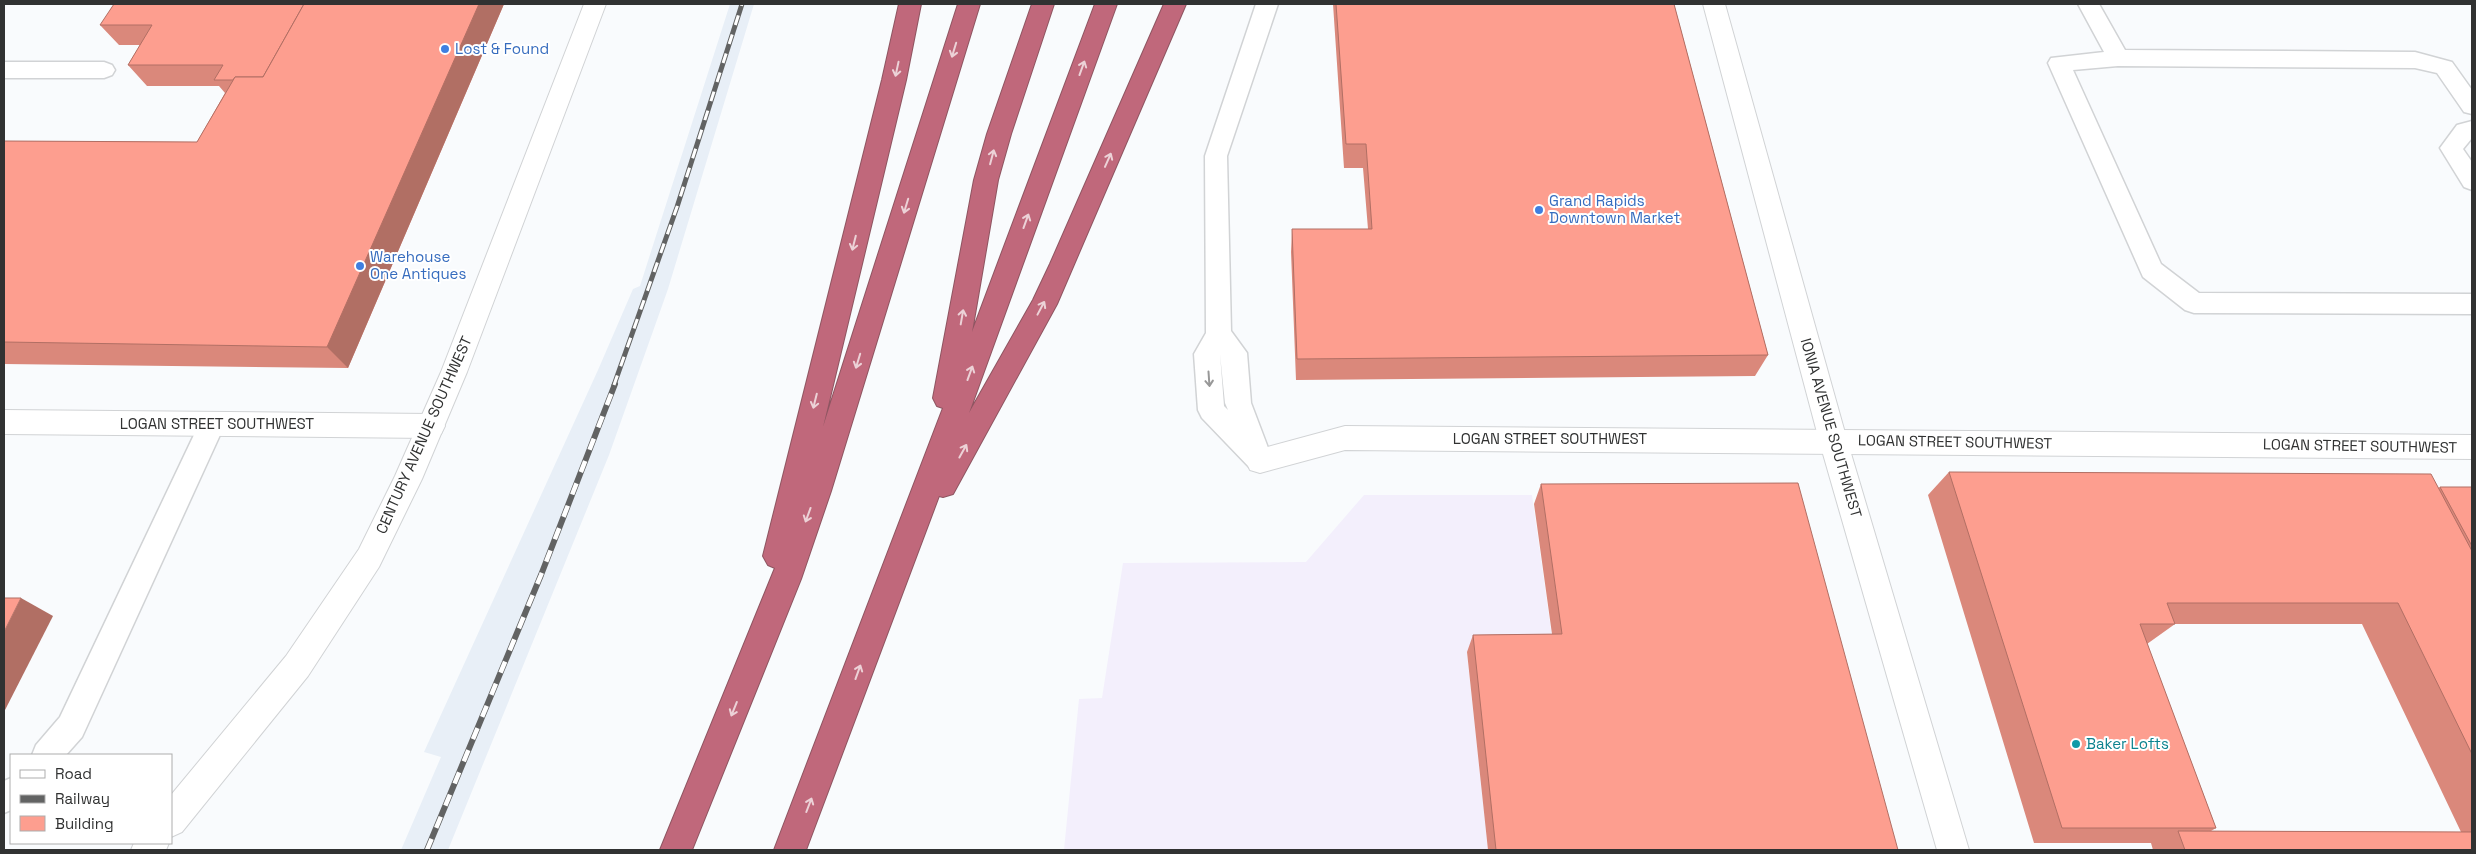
<svg xmlns="http://www.w3.org/2000/svg" width="2476" height="854" font-family="'Space Grotesk',sans-serif">
<style>
.built{fill:#e8eff7}
.industrial{fill:#f3effc}
.lines{fill:none;stroke-linecap:round;stroke-linejoin:round}
.service-casing{stroke:#d1d3d5;stroke-width:3}
.minor-casing{stroke:#d1d3d5;stroke-width:2}
.tertiary-casing{stroke:#d1d3d5;stroke-width:2}
.motorway-casing{stroke:#8e5561;stroke-width:2}
.service{fill:#fff;fill-rule:evenodd}
.minor{fill:#fff;fill-rule:evenodd}
.tertiary{fill:#fff;fill-rule:evenodd}
.motorway{fill:#c0687b;fill-rule:evenodd}
.rail-far1-casing{stroke:#626363;stroke-width:5}
.rail-casing{stroke:#626363;stroke-width:6}
.rail-far1{stroke:#fff;stroke-width:3;stroke-dasharray:10;stroke-linecap:butt}
.rail{stroke:#fff;stroke-width:4.5;stroke-dasharray:12;stroke-linecap:butt}
.wall{fill:#da887b;fill-rule:evenodd}
.shaded-wall{fill:#b16f64}
.building{fill:#fd9e8f;stroke:#b16f64}
.oneway{stroke:#ecd2d7}
.oneway2{stroke:#989898}
.shop-dot{fill:#3f7fe0;stroke:#fff;stroke-width:2}
.culture-dot{fill:#0f9aa8;stroke:#fff;stroke-width:2}
.labels{text-anchor:middle;stroke-width:4;stroke-linejoin:round;paint-order:stroke}
.shop-label{font-size:15px;fill:#366cbe;stroke:#fff;text-anchor:start}
.street-label{font-size:15px;fill:#313232;stroke:#fff}
.culture-label{font-size:15px;fill:#0d838f;stroke:#fff;text-anchor:start}
</style>
<rect width="100%" height="100%" fill="#f9fbfd"/>
<path class="built" d="M730 4H754L668 289 609 455 448 850H401L441 757 424 752 598 370 633 289 640 286Z"/>
<path class="industrial" d="M1364 495H1532L1554 651 1467 653 1488 850H1064L1079 699 1102 698 1123 563 1306 562Z"/>
<g class="lines">
<defs>
<g id="service">
<path d="M1256 4H1278L1227 156 1231 331 1247 353 1251 403 1273 461 1269 469 1260 472 1251 469 1202 418 1198 410 1194 354 1206 333 1205 156ZM1220 354 1225 403 1228 410 1224 406Z"/>
<path d="M2078 4H2099L2125 50 2415 52 2452 62 2472 90V114L2464 112 2437 73 2415 68 2118 66 2073 70 2161 264 2199 293 2472 294V314L2194 313 2185 310 2143 277 2048 63 2051 58 2104 52Z"/>
<path d="M4 62H104L112 65 115 70 112 75 104 78H4Z"/>
<path d="M2472 121V138L2463 149 2472 162V190L2464 187 2440 148 2457 125Z"/>
<path d="M212 413 221 416 225 424 82 737 66 755H32L36 745 60 717 203 416Z"/>
<path d="M11 778V810L4 813V781Z"/>
</g>
<g id="minor">
<path d="M4 410 431 414 441 418 445 426 441 434 431 438 4 434Z"/>
<path d="M1345 426 2472 435V459L1345 450 1260 473 1250 470 1246 461 1250 452 1260 449Z"/>
</g>
<g id="tertiary">
<path d="M584 4H606L467 372 422 479 379 567 308 676 182 832 171 837V795L286 656 359 549 395 476 441 372Z"/>
<path d="M1703 4H1725L1847 440 1969 850H1937L1819 440Z"/>
<path d="M134 843H169L166 850H131Z"/>
</g>
<g id="motorway">
<path d="M899 4H921L906 80 823 427 958 4H980L831 491 801 579 692 850H660L775 568 768 565 763 556 882 80Z"/>
<path d="M1032 4H1054L1011 134 998 180 972 332 1095 4H1117L969 413 1033 300 1050 264 1164 4H1186L1057 304 953 494 943 497 939 496 806 850H774L943 408 937 406 933 398 974 180 987 134Z"/>
</g>
</defs>
<use href="#service" class="service-casing"/>
<use href="#minor" class="minor-casing"/>
<use href="#tertiary" class="tertiary-casing"/>
<use href="#motorway" class="motorway-casing"/>
<use href="#service" class="service"/>
<use href="#minor" class="minor"/>
<use href="#tertiary" class="tertiary"/>
<use href="#motorway" class="motorway"/>
<defs>
<path id="rail-far1" d="M614 385 677 207 742 4"/>
<path id="rail" d="M427 850 541 575 615 384"/>
</defs>
<use href="#rail-far1" class="rail-far1-casing"/>
<use href="#rail" class="rail-casing"/>
<use href="#rail-far1" class="rail-far1"/>
<use href="#rail" class="rail"/>
</g>
<g class="wall">
<path d="M504 4 348 368 4 364V141L197 142 225 93 219 86H147L128 65 140 45H119L100 25Z"/>
<path d="M1333 4H1674L1768 355 1755 376 1296 380 1291 252 1292 229H1368L1363 168H1344Z"/>
<path d="M1949 472 2438 488 2440 487H2472V850H2153L2151 843H2034L1928 495ZM2175 624H2362L2461 832 2211 831 2216 828 2147 644Z"/>
<path d="M1541 484 1898 850H1488L1467 652 1473 635 1552 634 1534 504Z"/>
</g>
<g class="shaded-wall">
<path d="M479 4H504L348 368 327 347Z"/>
<path d="M21 598 53 616 4 712V632Z"/>
</g>
<g class="building">
<path d="M114 4H304L263 77H235L233 80H214L223 65H128L152 25H100Z"/>
<path d="M304 4H479L327 347 4 342V141L197 142 235 77H263Z"/>
<path d="M1336 4H1674L1768 355 1297 359 1292 229H1372L1366 144H1346Z"/>
<path d="M1949 472 2431 474 2472 551V754L2398 603H2167L2175 624H2140L2216 828H2062Z"/>
<path d="M1798 483 1898 850H1496L1473 635 1562 634 1541 484Z"/>
<path d="M2440 487H2472V546Z"/>
<path d="M4 598H21L4 632Z"/>
<path d="M2178 831 2472 832V850H2185Z"/>
</g>
<defs><path id="oneway-shaft" d="M-6 0H5M1.5-3L5.5 0L1.5 3" fill="none" stroke-width="1.6" stroke-linecap="round" stroke-linejoin="round" transform="scale(1.25)"/></defs>
<g class="oneway">
<use href="#oneway-shaft" transform="translate(954 50) rotate(107)"/>
<use href="#oneway-shaft" transform="translate(1082 68) rotate(-70)"/>
<use href="#oneway-shaft" transform="translate(897 69) rotate(102)"/>
<use href="#oneway-shaft" transform="translate(992 157) rotate(-75)"/>
<use href="#oneway-shaft" transform="translate(1108 160) rotate(-66)"/>
<use href="#oneway-shaft" transform="translate(906 206) rotate(107)"/>
<use href="#oneway-shaft" transform="translate(1026 221) rotate(-70)"/>
<use href="#oneway-shaft" transform="translate(854 243) rotate(104)"/>
<use href="#oneway-shaft" transform="translate(1041 308) rotate(-62)"/>
<use href="#oneway-shaft" transform="translate(962 317) rotate(-80)"/>
<use href="#oneway-shaft" transform="translate(858 361) rotate(107)"/>
<use href="#oneway-shaft" transform="translate(970 373) rotate(-70)"/>
<use href="#oneway-shaft" transform="translate(815 401) rotate(104)"/>
<use href="#oneway-shaft" transform="translate(963 451) rotate(-61)"/>
<use href="#oneway-shaft" transform="translate(808 515) rotate(110)"/>
<use href="#oneway-shaft" transform="translate(858 672) rotate(-70)"/>
<use href="#oneway-shaft" transform="translate(734 709) rotate(112)"/>
<use href="#oneway-shaft" transform="translate(809 805) rotate(-69)"/>
</g>
<use class="oneway2" href="#oneway-shaft" transform="translate(1209 379) rotate(86)"/>
<g class="shop-dot">
<circle cx="445" cy="49" r="5"/>
<circle cx="1539" cy="210" r="5"/>
<circle cx="360" cy="266" r="5"/>
</g>
<circle class="culture-dot" cx="2076" cy="744" r="5"/>
<g class="labels">
<g class="shop-label">
<text x="455" y="54">Lost &amp; Found</text>
<text x="1549" y="206">Grand Rapids<tspan x="1549" dy="17">Downtown Market</tspan></text>
<text x="370" y="262">Warehouse<tspan x="370" dy="17">One Antiques</tspan></text>
</g>
<g class="street-label">
<text x="217" y="429">LOGAN STREET SOUTHWEST</text>
<text transform="translate(1831 428) rotate(74)" y="5">IONIA AVENUE SOUTHWEST</text>
<text transform="translate(424 435) rotate(-66)" y="5">CENTURY AVENUE SOUTHWEST</text>
<text x="1550" y="444">LOGAN STREET SOUTHWEST</text>
<text transform="translate(1955 442) rotate(1)" y="5">LOGAN STREET SOUTHWEST</text>
<text transform="translate(2360 446) rotate(1)" y="5">LOGAN STREET SOUTHWEST</text>
</g>
<g class="culture-label">
<text x="2086" y="749">Baker Lofts</text>
</g>
</g>
<rect width="2476" height="854" fill="none" stroke="#313232" stroke-width="10"/>
<rect x="10" y="754" width="162" height="90" fill="#ffffff" stroke="#adadad"/>
<rect x="20" y="770" width="25" height="8" fill="#ffffff" stroke="#adadad"/>
<text x="55" y="779" font-size="15" fill="#313232">Road</text>
<rect x="20" y="795" width="25" height="8" fill="#626363" stroke="#adadad"/>
<text x="55" y="804" font-size="15" fill="#313232">Railway</text>
<rect x="20" y="816" width="25" height="15" fill="#fd9e8f" stroke="#adadad"/>
<text x="55" y="829" font-size="15" fill="#313232">Building</text>
</svg>
